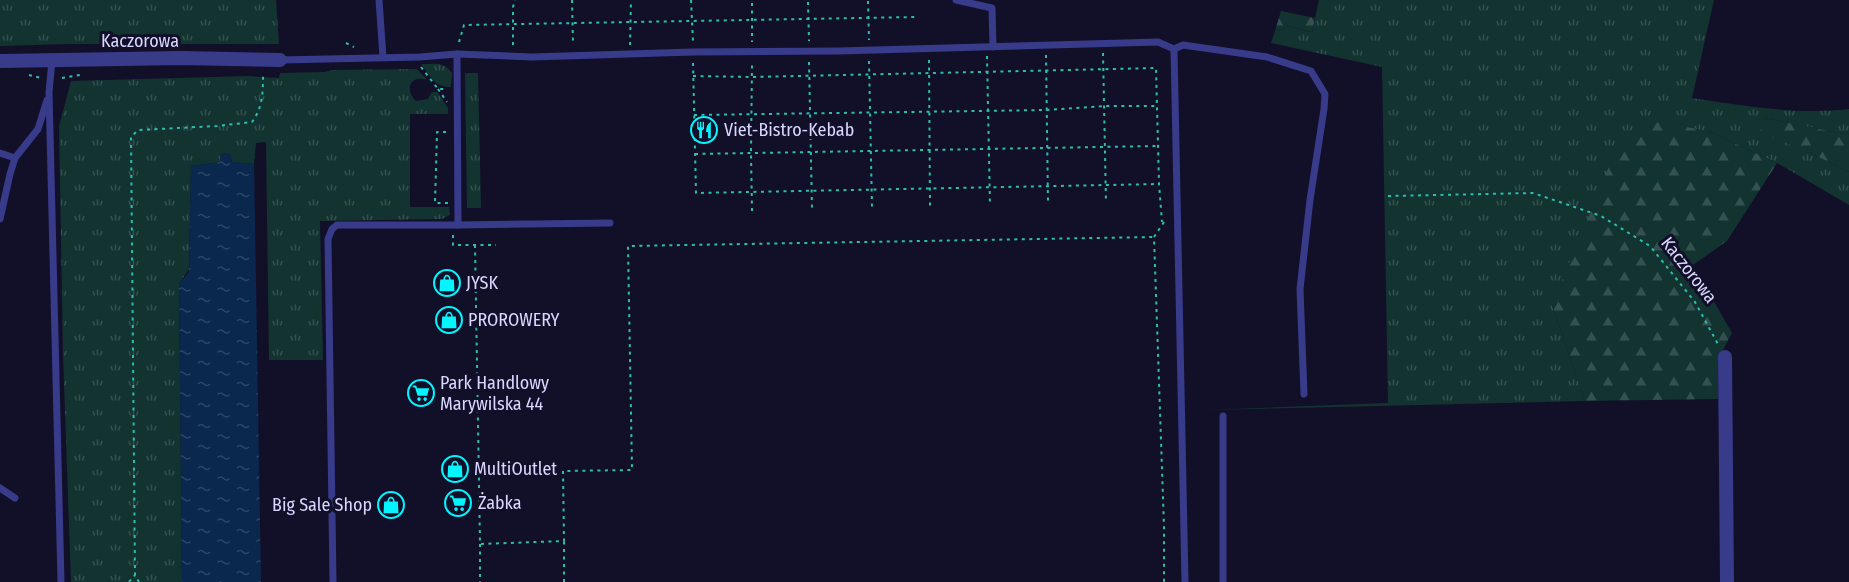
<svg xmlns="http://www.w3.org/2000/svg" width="1849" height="582" font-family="'Fira Sans Condensed',sans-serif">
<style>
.grass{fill:url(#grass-tufts)}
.forest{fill:url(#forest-firs)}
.water{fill:url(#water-ripples)}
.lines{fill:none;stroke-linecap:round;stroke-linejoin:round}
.path{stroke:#2ac0ad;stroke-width:2;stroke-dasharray:3 4.5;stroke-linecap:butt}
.lane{stroke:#383a8a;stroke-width:7}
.street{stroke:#383a8a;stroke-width:14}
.labels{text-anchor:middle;stroke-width:6;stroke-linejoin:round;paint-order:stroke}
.street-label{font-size:18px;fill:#d9d7ff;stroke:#120f29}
.poi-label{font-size:18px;fill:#d9d7ff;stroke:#120f29;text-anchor:start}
</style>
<defs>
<pattern id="grass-tufts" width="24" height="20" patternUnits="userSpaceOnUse" patternTransform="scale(1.5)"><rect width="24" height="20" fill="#123330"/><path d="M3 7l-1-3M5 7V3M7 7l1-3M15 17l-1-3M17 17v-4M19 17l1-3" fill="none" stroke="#34504f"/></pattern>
<pattern id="forest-firs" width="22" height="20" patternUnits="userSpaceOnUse" patternTransform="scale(1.5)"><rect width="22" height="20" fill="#123330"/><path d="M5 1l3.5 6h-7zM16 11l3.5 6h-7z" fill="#34504f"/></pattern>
<pattern id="water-ripples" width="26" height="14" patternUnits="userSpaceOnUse" patternTransform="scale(1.5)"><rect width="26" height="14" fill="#0a274d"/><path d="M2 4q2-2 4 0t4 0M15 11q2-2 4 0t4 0" fill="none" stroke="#2d4668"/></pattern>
</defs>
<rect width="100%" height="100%" fill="#120f29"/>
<g class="grass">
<path d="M0 0H276L279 44H66L0 46Z"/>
<path d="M1319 0H1714L1692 98C1744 106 1797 115 1849 109V135L1764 118 1810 153 1849 172V205L1777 163 1708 131 1552 305 1585 401 1207 410 1388 403 1382 67 1271 43 1274 34 1287 26 1312 32Z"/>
<path d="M421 64C433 64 444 61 452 73L451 87C434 87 431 77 421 64Z"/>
<path d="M417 69 427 80C410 74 404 90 416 101L428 99 432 92H437L448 108V114H410V207H449L450 215 442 219 320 221 323 360H269L266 142 256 143 254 164 232 162 230 154 221 153 220 162 191 166 189 269 179 284 182 582H71L63 354 59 126 71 81 248 76 279 78 280 73 325 72 332 70Z"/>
<path d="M465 73H478L481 208H467Z"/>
</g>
<g class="forest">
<path d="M1281 11 1315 18 1312 32 1287 26 1274 34Z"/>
<path d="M1764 118 1849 135V172L1810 153 1760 132Z"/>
<path d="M1648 120 1708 131 1777 163 1727 241 1693 265 1732 333 1718 359V399L1585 401 1552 305 1619 142Z"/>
</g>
<path class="water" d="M221 153 230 154 232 162 254 164 261 582H182L179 284 189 272 191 166 220 162Z"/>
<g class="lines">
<g class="path">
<path d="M572 0 573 45"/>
<path d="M691 0 693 42"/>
<path d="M868 1 869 40"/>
<path d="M808 2 809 41"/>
<path d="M752 3V42"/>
<path d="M459 42 464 25 915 17"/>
<path d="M346 43 354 47"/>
<path d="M513 45V7L515 0"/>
<path d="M630 45 631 0"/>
<path d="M1103 53 1106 203"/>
<path d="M1046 55 1048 203"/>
<path d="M987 56 990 206"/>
<path d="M929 60 930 206"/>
<path d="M869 61 872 208"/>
<path d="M809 62 812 209"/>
<path d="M693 63 696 193 1159 184"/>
<path d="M421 67 438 89H447"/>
<path d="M29 75 41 78"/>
<path d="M693 76 753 77 1156 68 1159 184 1162 222"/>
<path d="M62 78 80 75"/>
<path d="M438 89 447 102"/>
<path d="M694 115 1047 110 1105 106H1157"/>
<path d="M446 132H437L435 203H448"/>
<path d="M695 154 1157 146"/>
<path d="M1388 196 1533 193 1601 216 1650 246 1695 302 1719 346"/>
<path d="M752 211 751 153 752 63"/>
<path d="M1164 222 1154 237 1164 527V582"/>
<path d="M453 235V245H496"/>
<path d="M475 245 480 544 564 541 563 471 632 470 628 246 1154 237"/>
<path d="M480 544V582"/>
<path d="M129 582 135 575"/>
<path d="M139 582 135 575 131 137 138 130 217 126 252 122C263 107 263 92 263 73"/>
<path d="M564 582V541"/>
</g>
<g class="lane">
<path d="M379 0 383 57"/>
<path d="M956 0 992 8 993 47"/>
<path d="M1174 49 1183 45 1267 57 1311 71 1325 94 1324 109 1310 200 1300 289 1304 394"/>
<path d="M457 54 458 225 610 223"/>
<path d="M280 60 420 57 457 54 532 57 693 52 838 51 1158 42 1174 49 1185 582"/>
<path d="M52 61 49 92 61 582"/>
<path d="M0 153 15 158"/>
<path d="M0 219 10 174 15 158 38 129 47 100"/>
<path d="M1223 416V582"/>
<path d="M0 488 15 498"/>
<path d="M333 582 328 239 332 229 337 225H458"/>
</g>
<g class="street">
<path d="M0 61 181 58 280 60"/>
<path d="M1725 357 1727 582"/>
</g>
</g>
<defs>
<symbol id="restaurant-ring" viewBox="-11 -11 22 22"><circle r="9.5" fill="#120f29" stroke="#03f5ff" stroke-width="1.5"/><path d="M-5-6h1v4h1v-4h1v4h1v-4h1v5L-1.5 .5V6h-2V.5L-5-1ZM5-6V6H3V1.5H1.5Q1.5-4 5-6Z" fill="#03f5ff"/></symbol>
<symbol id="shop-ring" viewBox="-11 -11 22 22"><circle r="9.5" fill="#120f29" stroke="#03f5ff" stroke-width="1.5"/><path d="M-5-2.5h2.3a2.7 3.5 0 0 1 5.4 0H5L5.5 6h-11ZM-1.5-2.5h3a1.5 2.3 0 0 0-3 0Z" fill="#03f5ff"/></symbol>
<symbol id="supermarket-ring" viewBox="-11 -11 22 22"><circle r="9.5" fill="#120f29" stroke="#03f5ff" stroke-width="1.5"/><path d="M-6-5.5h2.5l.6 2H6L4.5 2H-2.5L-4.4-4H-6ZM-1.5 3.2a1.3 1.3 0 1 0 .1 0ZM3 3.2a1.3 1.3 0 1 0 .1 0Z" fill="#03f5ff"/></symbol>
</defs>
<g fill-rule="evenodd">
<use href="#restaurant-ring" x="689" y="115" width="30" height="30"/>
<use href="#shop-ring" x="432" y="268" width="30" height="30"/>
<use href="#shop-ring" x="434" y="305" width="30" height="30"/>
<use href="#supermarket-ring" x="406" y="378" width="30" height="30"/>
<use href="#shop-ring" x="440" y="454" width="30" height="30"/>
<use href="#supermarket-ring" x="443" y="488" width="30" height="30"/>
<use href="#shop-ring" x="376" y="490" width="30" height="30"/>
</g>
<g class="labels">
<g class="street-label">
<text x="140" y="47">Kaczorowa</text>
<text transform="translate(1689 270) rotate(52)" y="6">Kaczorowa</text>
</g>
<g class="poi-label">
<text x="724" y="136">Viet-Bistro-Kebab</text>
<text x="466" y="289">JYSK</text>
<text x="468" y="326">PROROWERY</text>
<text x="440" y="389">Park Handlowy<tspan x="440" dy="21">Marywilska 44</tspan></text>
<text x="474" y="475">MultiOutlet</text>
<text x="478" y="509">Żabka</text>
<text x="372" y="511" text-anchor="end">Big Sale Shop</text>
</g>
</g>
</svg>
